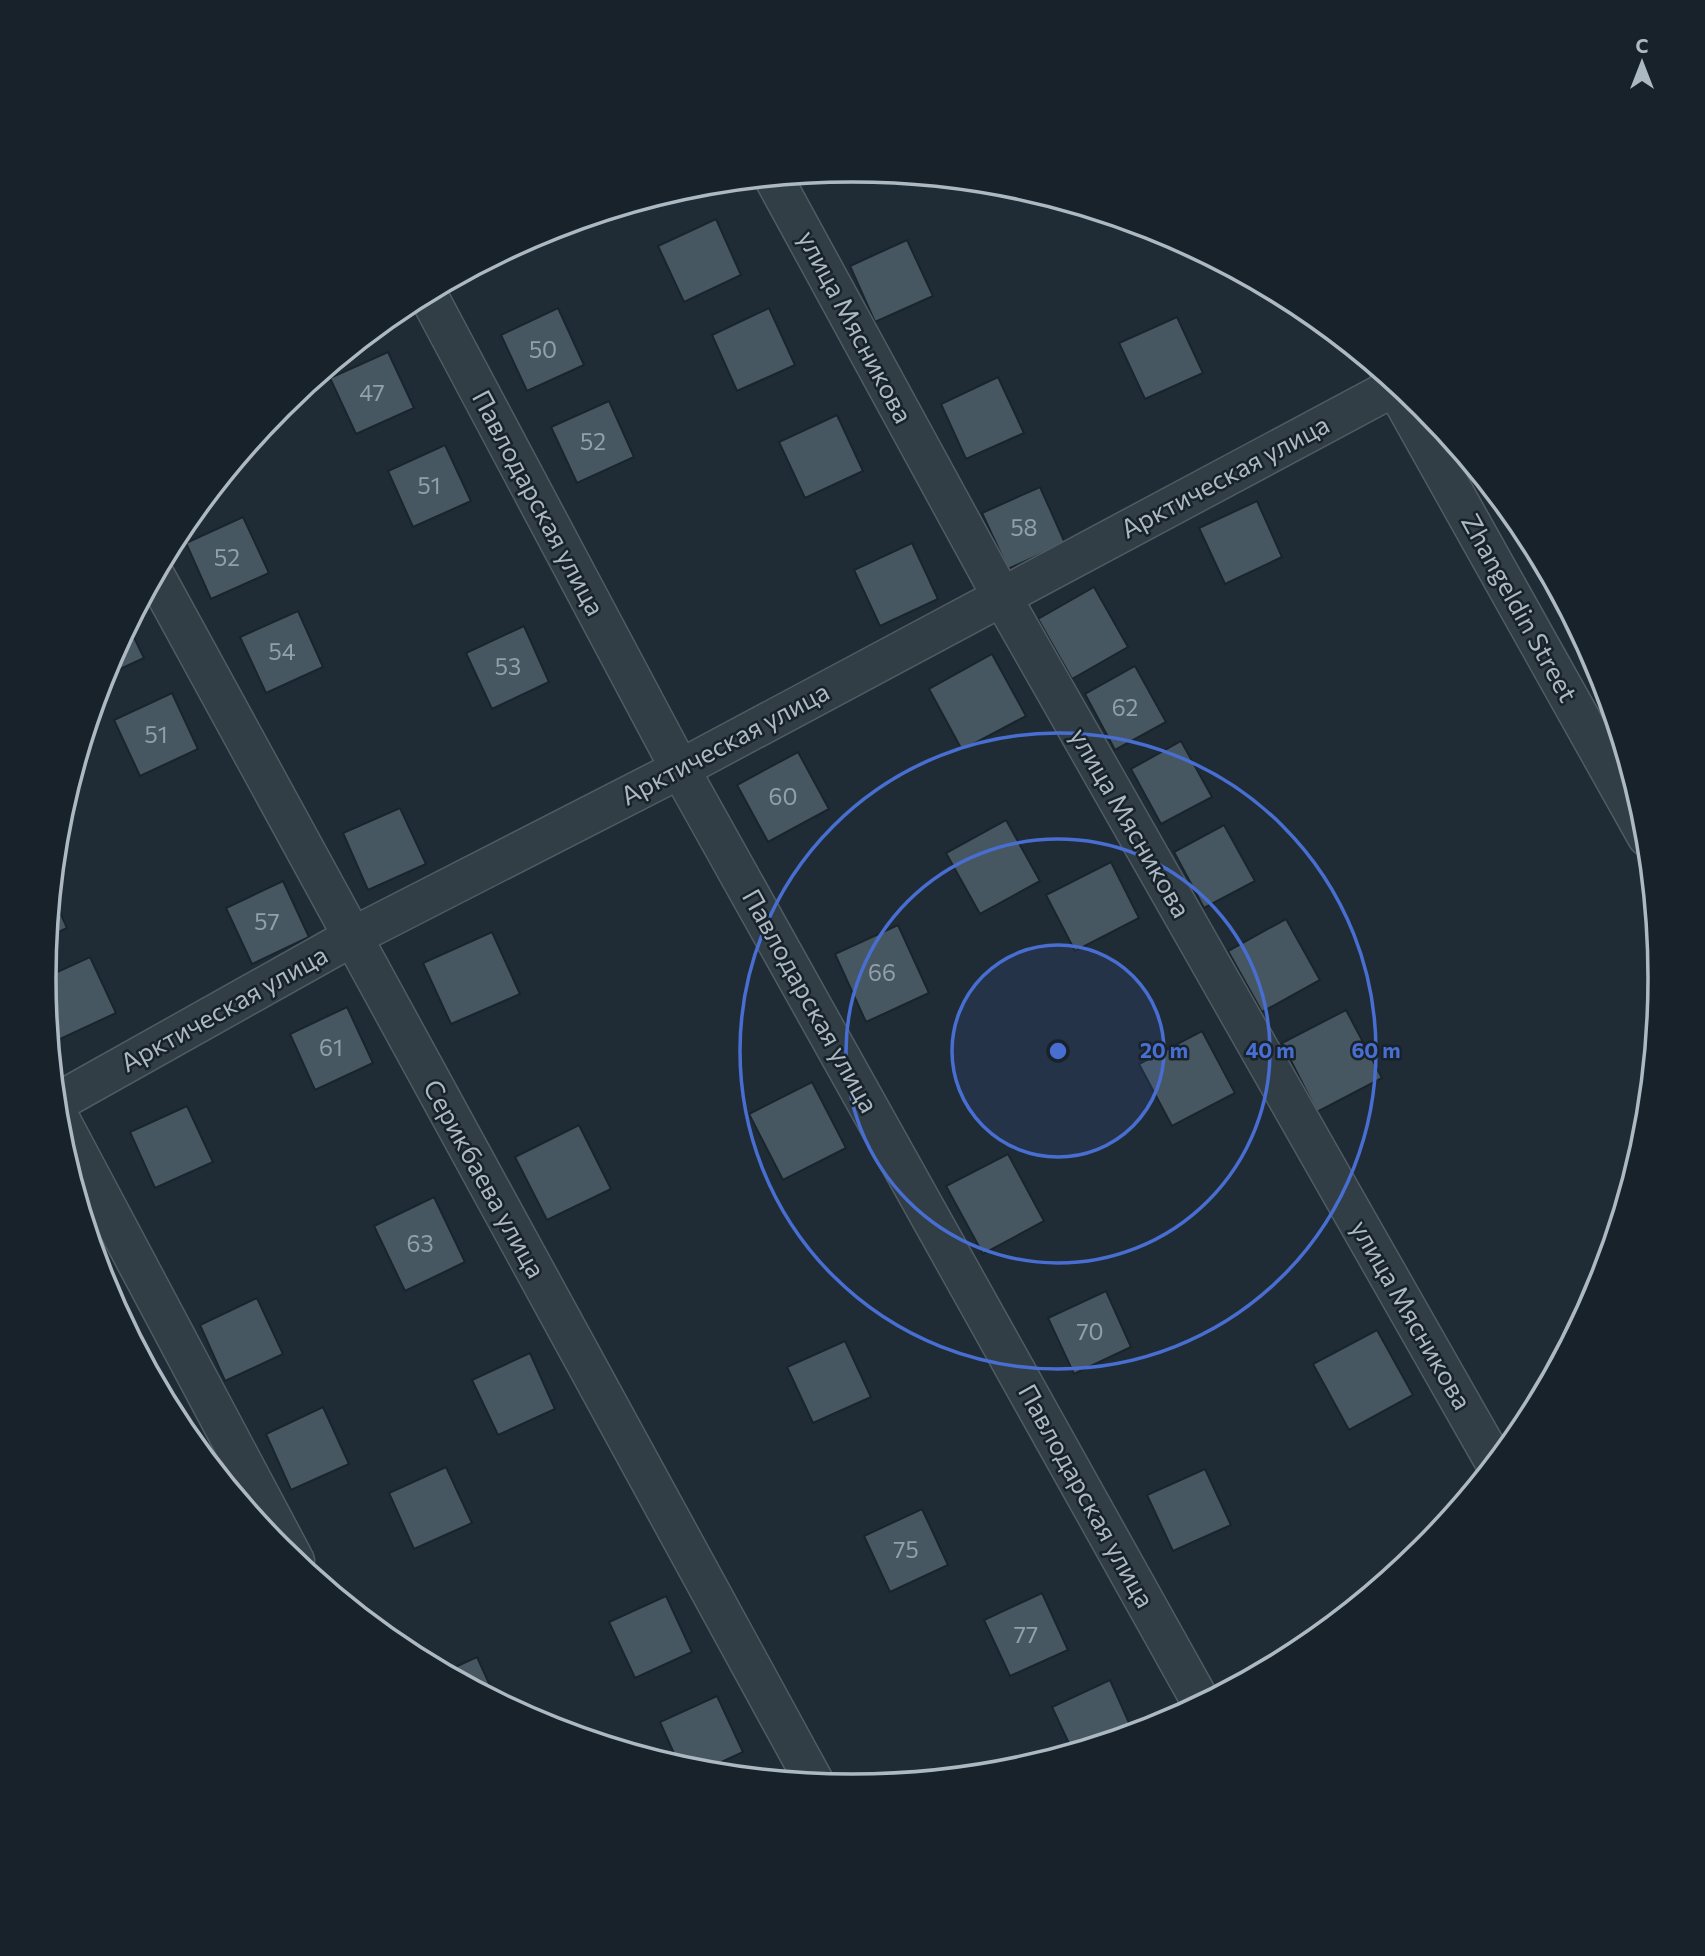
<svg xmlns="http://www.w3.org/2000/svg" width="1705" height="1956" font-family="Commissioner,sans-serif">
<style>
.building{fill:#475761;stroke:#1a242c;stroke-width:2}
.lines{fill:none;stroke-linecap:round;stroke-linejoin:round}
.minor-casing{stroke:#505b64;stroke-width:41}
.minor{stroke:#323e46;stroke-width:38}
.ring{fill:none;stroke:#486ed2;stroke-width:3.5}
.labels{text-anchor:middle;stroke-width:5;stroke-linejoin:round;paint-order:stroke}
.number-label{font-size:23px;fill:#93a0aa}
.street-label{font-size:26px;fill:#acb9c3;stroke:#18222a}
.rim{fill:none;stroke:#acb9c3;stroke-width:3.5}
.centre{fill:#486ed2;stroke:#18222a;stroke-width:3.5}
.ring-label{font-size:21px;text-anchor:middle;font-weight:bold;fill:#486ed2;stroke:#18222a;stroke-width:5;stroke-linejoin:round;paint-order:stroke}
</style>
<rect width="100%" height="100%" fill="#1f2c35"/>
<g class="building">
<path d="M716 219 741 275 684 302 658 246Z"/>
<path d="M907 240 933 296 875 322 850 266Z"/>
<path d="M558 308 584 365 527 391 501 335Z"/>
<path d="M769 308 795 365 737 391 712 335Z"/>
<path d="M1177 317 1203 373 1145 399 1119 343Z"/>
<path d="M388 352 414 408 356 434 330 378Z"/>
<path d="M998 377 1024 433 966 459 941 404Z"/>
<path d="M609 401 634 457 577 483 551 427Z"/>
<path d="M837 415 863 471 805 498 779 442Z"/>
<path d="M445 445 471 501 413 527 388 471Z"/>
<path d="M1040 487 1065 543 1008 569 982 513Z"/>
<path d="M1257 501 1282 557 1225 584 1199 528Z"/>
<path d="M243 517 269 573 211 599 186 543Z"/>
<path d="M912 543 938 599 880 626 854 570Z"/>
<path d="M1094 587 1128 647 1072 679 1038 619Z"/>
<path d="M298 611 323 667 266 693 240 637Z"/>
<path d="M128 625 144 658 103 677 105 668Z"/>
<path d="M524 626 549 682 492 709 466 653Z"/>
<path d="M992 654 1026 716 962 750 929 689Z"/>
<path d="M1135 666 1166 722 1115 750 1085 694Z"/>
<path d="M172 693 198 749 140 776 114 720Z"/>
<path d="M1181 741 1212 797 1161 824 1131 769Z"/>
<path d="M798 752 829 809 768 842 737 785Z"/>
<path d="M400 808 426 864 368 890 343 833Z"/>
<path d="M1006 820 1040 881 980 914 946 853Z"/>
<path d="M1224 825 1255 881 1204 908 1174 852Z"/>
<path d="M1111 862 1139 918 1075 951 1046 895Z"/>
<path d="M283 881 309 937 252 964 226 908Z"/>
<path d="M52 894 67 928 48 937Z"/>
<path d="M1286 919 1320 980 1262 1012 1228 951Z"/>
<path d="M898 925 929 993 866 1022 835 954Z"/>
<path d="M492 932 520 994 451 1024 423 963Z"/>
<path d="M90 957 116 1013 58 1040 48 1017 44 978Z"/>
<path d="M347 1007 373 1063 315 1090 290 1034Z"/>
<path d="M1346 1010 1382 1078 1317 1112 1282 1043Z"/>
<path d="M1202 1031 1235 1093 1172 1126 1139 1064Z"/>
<path d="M812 1082 846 1148 783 1180 749 1114Z"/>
<path d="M187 1106 213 1162 155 1188 130 1132Z"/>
<path d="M579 1125 611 1189 547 1220 515 1157Z"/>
<path d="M1008 1154 1044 1221 983 1254 946 1186Z"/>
<path d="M434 1197 465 1262 405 1291 374 1226Z"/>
<path d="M1106 1291 1131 1347 1074 1374 1048 1318Z"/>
<path d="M257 1298 283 1354 225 1381 200 1325Z"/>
<path d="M1377 1330 1413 1395 1349 1430 1313 1364Z"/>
<path d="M845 1341 871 1397 813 1423 787 1367Z"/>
<path d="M530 1353 555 1409 498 1435 472 1380Z"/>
<path d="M323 1407 349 1464 291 1490 266 1434Z"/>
<path d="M446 1467 472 1523 414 1549 389 1493Z"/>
<path d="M1205 1469 1231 1525 1173 1551 1147 1495Z"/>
<path d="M922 1509 948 1565 890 1592 864 1536Z"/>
<path d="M1042 1593 1068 1650 1010 1676 984 1620Z"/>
<path d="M666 1596 692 1652 635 1678 609 1622Z"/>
<path d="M477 1657 497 1701 444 1672Z"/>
<path d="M1110 1680 1134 1734 1073 1752 1052 1707Z"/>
<path d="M717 1696 743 1752 700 1772 680 1767 660 1722Z"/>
</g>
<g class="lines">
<defs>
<g id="minor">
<path d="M773 177 1002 597 1495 1463"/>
<path d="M427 293 680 769 1202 1704"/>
<path d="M1390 378 1647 837"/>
<path d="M155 575 815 1783"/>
<path d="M56 1103 352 937 680 769 1398 385"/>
<path d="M57 1113 295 1561"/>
</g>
</defs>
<use href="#minor" class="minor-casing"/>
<use href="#minor" class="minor"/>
</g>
<circle cx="1058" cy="1051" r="106" fill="#486ed2" fill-opacity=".12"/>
<g class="ring">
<circle cx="1058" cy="1051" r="106"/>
<circle cx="1058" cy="1051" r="212"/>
<circle cx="1058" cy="1051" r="318"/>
</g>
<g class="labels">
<g class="number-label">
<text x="543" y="358">50</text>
<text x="372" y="401">47</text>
<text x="593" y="450">52</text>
<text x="429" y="494">51</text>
<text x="1024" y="536">58</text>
<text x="227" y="566">52</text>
<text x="282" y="660">54</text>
<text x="508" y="675">53</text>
<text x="1125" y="716">62</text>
<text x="156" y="743">51</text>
<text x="783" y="805">60</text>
<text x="267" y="930">57</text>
<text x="882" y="981">66</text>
<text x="331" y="1056">61</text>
<text x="420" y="1252">63</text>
<text x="1090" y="1340">70</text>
<text x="906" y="1558">75</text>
<text x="1026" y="1643">77</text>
</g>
<g class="street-label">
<text transform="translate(855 327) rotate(62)" y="9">улица Мясникова</text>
<text transform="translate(1225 477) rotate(-28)" y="9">Арктическая улица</text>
<text transform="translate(538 503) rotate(62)" y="9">Павлодарская улица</text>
<text transform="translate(1519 608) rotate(61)" y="9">Zhangeldin Street</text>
<text transform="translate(725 744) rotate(-28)" y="9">Арктическая улица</text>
<text transform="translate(1130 823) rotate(60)" y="9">улица Мясникова</text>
<text transform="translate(810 1001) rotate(61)" y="9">Павлодарская улица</text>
<text transform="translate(224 1009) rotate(-29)" y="9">Арктическая улица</text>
<text transform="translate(484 1179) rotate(61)" y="9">Серикбаева улица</text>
<text transform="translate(1411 1315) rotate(60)" y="9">улица Мясникова</text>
<text transform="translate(1086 1496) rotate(61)" y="9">Павлодарская улица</text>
</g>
</g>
<path d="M0 0H1705V1956H0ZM56 978a796 796 0 1 1 1592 0a796 796 0 1 1-1592 0Z" fill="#18222a" fill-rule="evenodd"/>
<path class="rim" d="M56 978a796 796 0 1 1 1592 0a796 796 0 1 1-1592 0Z"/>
<circle cx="1058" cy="1051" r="10" class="centre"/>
<g class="ring-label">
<text x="1164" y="1058">20 m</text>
<text x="1270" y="1058">40 m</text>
<text x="1376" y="1058">60 m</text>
</g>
<g transform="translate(1642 63)" stroke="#18222a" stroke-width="5" paint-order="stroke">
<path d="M0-5L12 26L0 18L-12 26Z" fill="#acb9c3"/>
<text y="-10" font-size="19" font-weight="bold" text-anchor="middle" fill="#acb9c3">С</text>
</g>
</svg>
